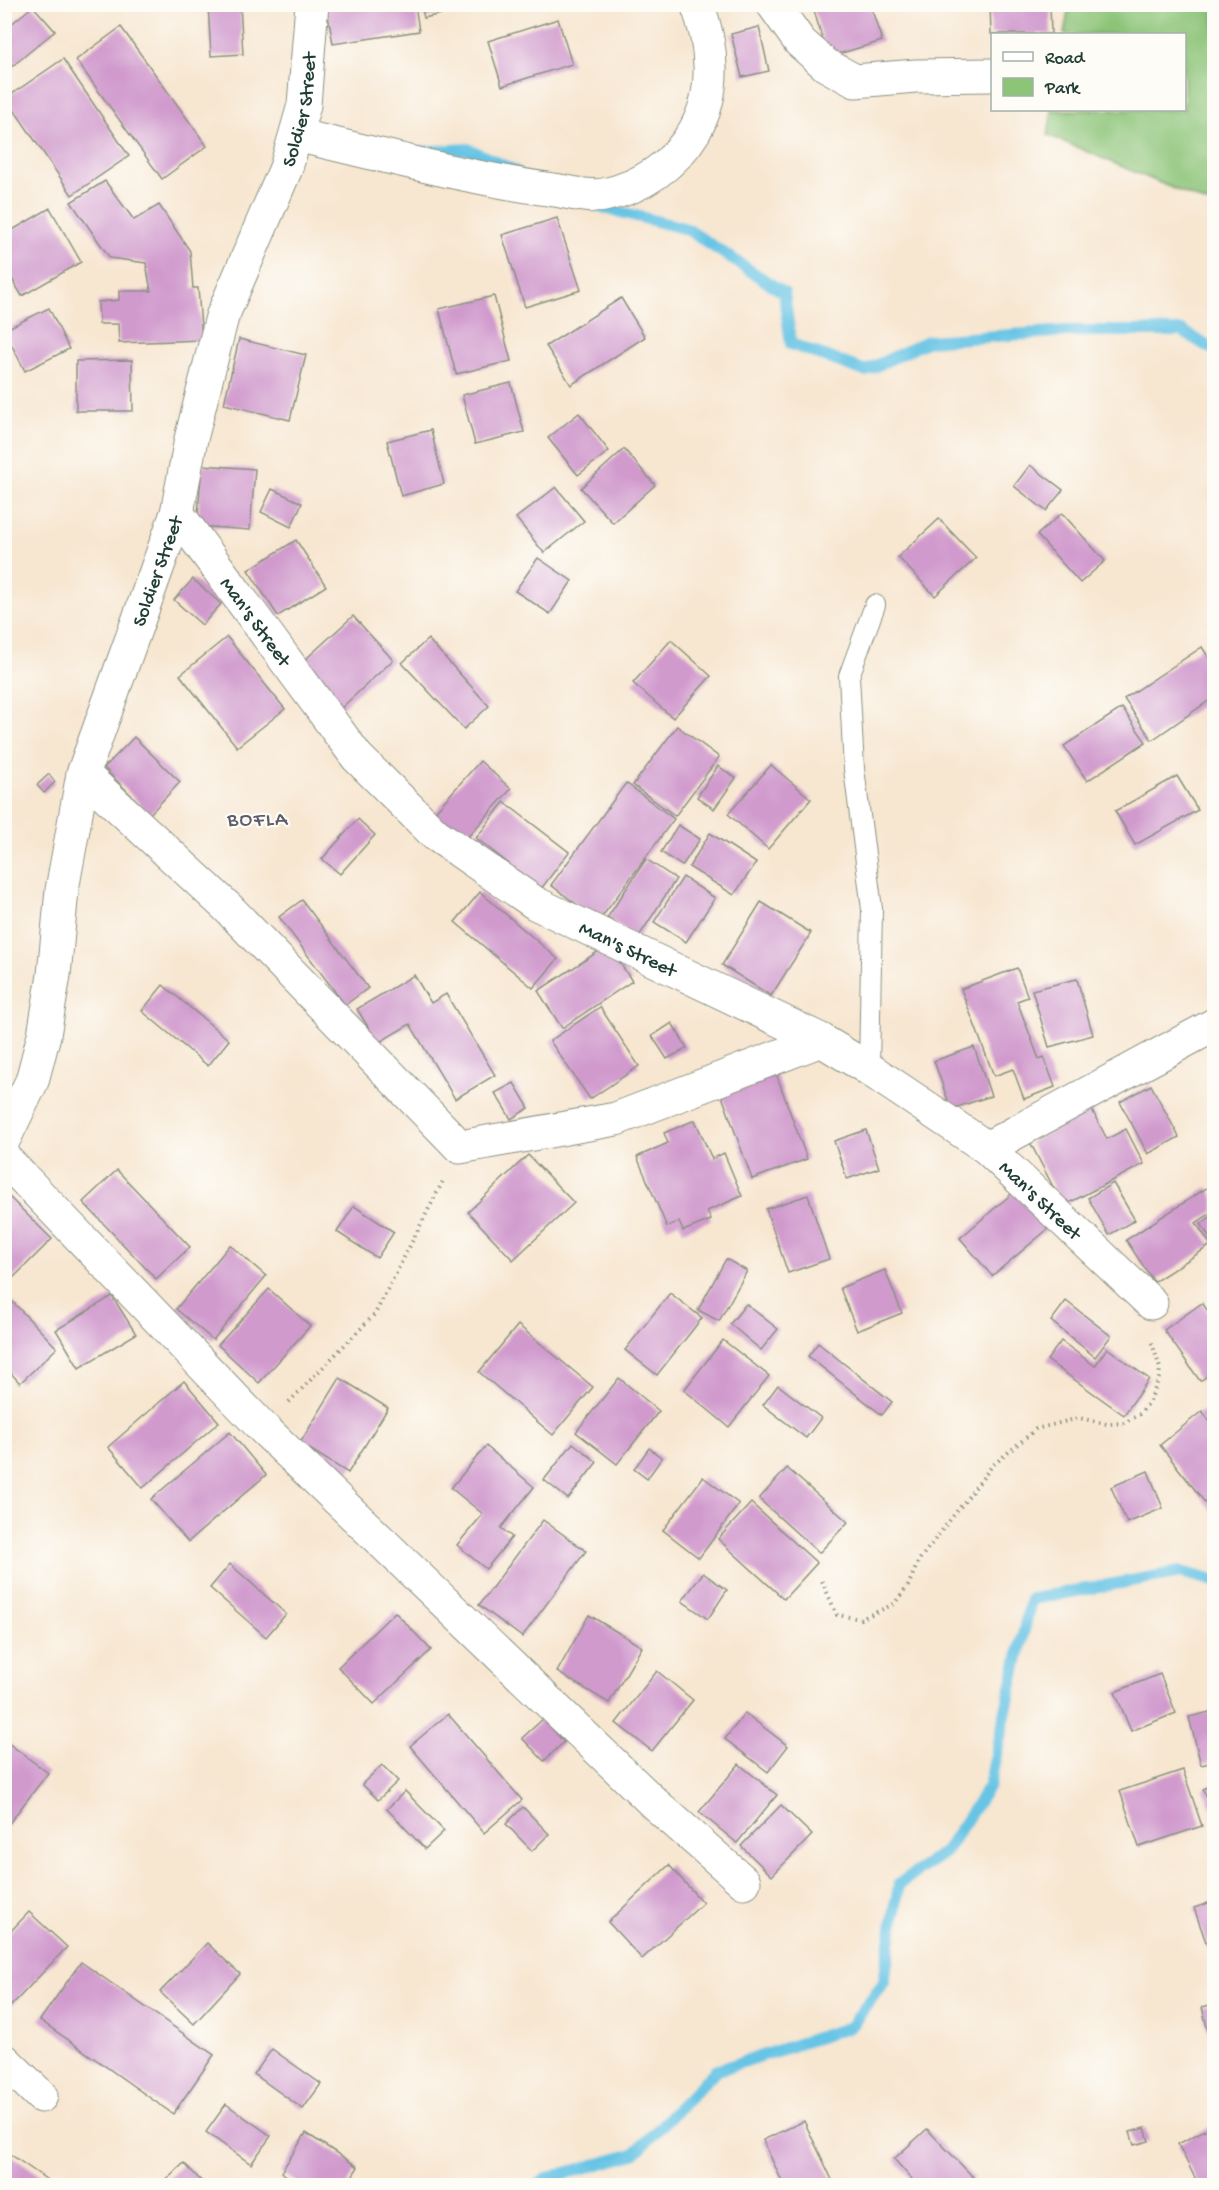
<svg xmlns="http://www.w3.org/2000/svg" width="1219" height="2190" font-family="'Gochi Hand',sans-serif">
<style>
.green{fill:#8cc478;stroke:#568056;stroke-width:1.5}
.lines{fill:none;stroke-linecap:round;stroke-linejoin:round}
.stream{stroke:#67c4e5;stroke-width:12}
.building{fill:#d09acd}
.service-casing{stroke:#8b9282;stroke-width:22}
.minor-casing{stroke:#8b9282;stroke-width:35}
.path{stroke:#8b9282;stroke-width:4;stroke-dasharray:1.5 4.5;stroke-linecap:butt}
.service{stroke:#fff;stroke-width:20}
.minor{stroke:#fff;stroke-width:33}
.labels{text-anchor:middle;stroke-width:4.5;stroke-linejoin:round;paint-order:stroke}
.street-label{font-size:20px;fill:#1f3d34;stroke:#fdfcf7}
.neighbourhood-label{font-size:21px;letter-spacing:1.5px;fill:#5d5e6a;stroke:#fdfcf7}
</style>
<rect width="100%" height="100%" fill="#fdfcf7"/>
<filter id="ink" filterUnits="userSpaceOnUse"><feTurbulence type="fractalNoise" baseFrequency=".0167" numOctaves="2"/><feDisplacementMap in="SourceGraphic" scale="12" xChannelSelector="R" yChannelSelector="G"/><feConvolveMatrix kernelMatrix="1 2 1 2 8 2 1 2 1" color-interpolation-filters="sRGB"/></filter>
<filter id="wash" filterUnits="userSpaceOnUse"><feTurbulence type="fractalNoise" baseFrequency=".008" numOctaves="4" result="noise"/><feDisplacementMap in="SourceGraphic" scale="24" xChannelSelector="R" yChannelSelector="G"/><feGaussianBlur stdDeviation="1.35" result="paint"/><feColorMatrix in="noise" values="0 0 0 0 0 0 0 0 0 0 0 0 0 0 0 0 0 1.4 0 .05"/><feComposite in="paint" operator="in"/></filter>
<g filter="url(#wash)">
<rect width="100%" height="100%" fill="#f7e6d0"/>
<path class="green" d="M1069 5H1214V206L1048 135 1052 110H1184V34H1064Z"/>
<g class="lines">
<g class="stream">
<path d="M420 152 468 149 515 171"/>
<path d="M597 206 687 229 784 293 791 344 865 371 928 341 1067 331H1182L1214 350"/>
<path d="M537 2186 548 2178 634 2154 715 2071 850 2027 884 1982 899 1884 945 1852 989 1786 1031 1599 1181 1572 1214 1581"/>
</g>
</g>
<g id="blocks">
<g class="building">
<path d="M208 4H240L243 54 211 56Z"/>
<path d="M326 4H415L419 31 333 44Z"/>
<path d="M421 4H471V7L424 18Z"/>
<path d="M812 4H870L882 41 828 57Z"/>
<path d="M990 4H1050L1051 34H991Z"/>
<path d="M33 6 55 31 4 73V30Z"/>
<path d="M558 19 572 64 502 86 488 41Z"/>
<path d="M121 27 207 146 162 179 76 60Z"/>
<path d="M759 27 769 71 742 77 731 34Z"/>
<path d="M63 59 129 156 72 195 6 98Z"/>
<path d="M105 181 134 220 159 205 190 251 193 288H198L202 340 119 343 118 324H99L98 302 119 300V291H151L146 263 110 258 71 202Z"/>
<path d="M50 208 81 262 22 296 4 266V235Z"/>
<path d="M557 218 581 290 525 307 502 235Z"/>
<path d="M494 296 511 361 456 374 439 309Z"/>
<path d="M621 298 645 337 571 385 546 346Z"/>
<path d="M49 308 69 349 25 371 4 330Z"/>
<path d="M239 339 306 355 290 420 224 404Z"/>
<path d="M132 360 133 411H76V361Z"/>
<path d="M511 383 524 432 475 444 462 395Z"/>
<path d="M579 413 609 451 578 475 548 438Z"/>
<path d="M431 430 444 484 401 496 387 441Z"/>
<path d="M624 449 655 485 613 523 581 488Z"/>
<path d="M202 465 255 469 250 530 197 526Z"/>
<path d="M1030 465 1063 490 1046 511 1014 486Z"/>
<path d="M556 487 584 521 544 553 516 518Z"/>
<path d="M272 489 302 503 291 527 261 512Z"/>
<path d="M1062 513 1105 561 1080 583 1037 535Z"/>
<path d="M939 519 976 558 935 596 898 557Z"/>
<path d="M296 540 326 586 278 616 248 570Z"/>
<path d="M538 558 572 581 550 614 515 591Z"/>
<path d="M193 579 221 604 202 625 174 600Z"/>
<path d="M353 616 393 660 338 711 297 667Z"/>
<path d="M227 637 285 709 237 747 180 675Z"/>
<path d="M428 639 489 706 464 729 402 663Z"/>
<path d="M671 640 711 676 673 718 633 683Z"/>
<path d="M1202 647 1214 666V697L1152 740 1124 699Z"/>
<path d="M1122 708 1146 742 1087 781 1064 746Z"/>
<path d="M677 726 719 757 675 816 633 785Z"/>
<path d="M134 737 180 782 150 814 104 768Z"/>
<path d="M480 761 511 789 464 841 433 814Z"/>
<path d="M771 765 811 799 768 849 728 814Z"/>
<path d="M718 766 736 778 714 809 697 797Z"/>
<path d="M49 774 55 782 44 793 37 785Z"/>
<path d="M1177 776 1198 810 1135 845 1115 811Z"/>
<path d="M626 783 674 819 599 921 551 885Z"/>
<path d="M504 802 569 852 541 889 476 838Z"/>
<path d="M358 819 375 835 340 874 322 859Z"/>
<path d="M678 825 700 839 682 866 661 852Z"/>
<path d="M710 833 756 863 734 895 689 867Z"/>
<path d="M646 859 676 879 638 938 607 918Z"/>
<path d="M683 877 715 898 686 942 654 922Z"/>
<path d="M480 892 558 959 533 988 455 922Z"/>
<path d="M302 900 368 988 345 1005 279 917Z"/>
<path d="M761 902 811 933 771 996 722 965Z"/>
<path d="M608 945 632 981 562 1028 538 991Z"/>
<path d="M1017 968 1028 997 1017 1001 1039 1059 1044 1057 1055 1087 1024 1099 1013 1069 994 1076 961 989Z"/>
<path d="M414 975 431 1003 446 994 495 1075 455 1099 410 1024 378 1043 357 1009Z"/>
<path d="M1077 979 1093 1035 1049 1047 1032 990Z"/>
<path d="M163 985 229 1040 208 1066 142 1011Z"/>
<path d="M600 1007 639 1066 590 1099 550 1041Z"/>
<path d="M672 1023 687 1048 667 1059 652 1036Z"/>
<path d="M974 1047 991 1096 951 1109 934 1061Z"/>
<path d="M773 1065 807 1159 752 1179 718 1085Z"/>
<path d="M514 1083 529 1108 511 1119 495 1093Z"/>
<path d="M1151 1085 1179 1137 1148 1154 1120 1102Z"/>
<path d="M1092 1110 1107 1139 1126 1129 1144 1164 1063 1206 1030 1142Z"/>
<path d="M695 1120 712 1159 724 1153 742 1196 707 1211 711 1220 683 1231 679 1222 667 1227 637 1157 668 1143 664 1133Z"/>
<path d="M866 1130 879 1168 847 1179 834 1141Z"/>
<path d="M528 1155 574 1203 513 1260 468 1212Z"/>
<path d="M117 1170 190 1247 156 1279 83 1202Z"/>
<path d="M1113 1183 1135 1220 1109 1235 1088 1198Z"/>
<path d="M1208 1187 1214 1198V1211L1196 1223 1211 1245 1154 1282 1126 1240Z"/>
<path d="M1015 1191 1048 1229 992 1276 960 1238Z"/>
<path d="M4 1192 52 1239 4 1287Z"/>
<path d="M808 1195 829 1259 788 1273 766 1209Z"/>
<path d="M354 1206 394 1232 377 1258 337 1232Z"/>
<path d="M1214 1214V1244L1201 1224Z"/>
<path d="M230 1245 266 1276 213 1340 176 1309Z"/>
<path d="M726 1259 747 1271 719 1321 698 1310Z"/>
<path d="M885 1270 902 1313 857 1331 840 1288Z"/>
<path d="M269 1289 310 1326 259 1383 218 1345Z"/>
<path d="M670 1293 702 1318 657 1375 625 1350Z"/>
<path d="M112 1296 136 1334 79 1368 56 1330Z"/>
<path d="M8 1297 57 1348 20 1383 4 1366V1300Z"/>
<path d="M1066 1301 1111 1336 1095 1357 1051 1321Z"/>
<path d="M1202 1303 1214 1319V1371L1200 1381 1164 1330Z"/>
<path d="M746 1304 778 1329 761 1350 730 1324Z"/>
<path d="M518 1325 593 1387 553 1435 479 1372Z"/>
<path d="M723 1340 769 1376 729 1427 684 1390Z"/>
<path d="M1061 1341 1095 1366 1107 1348 1149 1379 1124 1415 1047 1360Z"/>
<path d="M818 1343 892 1402 882 1415 808 1356Z"/>
<path d="M340 1378 388 1408 348 1473 300 1443Z"/>
<path d="M619 1378 659 1411 617 1464 576 1432Z"/>
<path d="M184 1381 219 1422 143 1488 108 1447Z"/>
<path d="M778 1385 821 1418 806 1438 763 1405Z"/>
<path d="M1202 1411 1214 1427V1514L1160 1445Z"/>
<path d="M230 1432 266 1475 188 1542 151 1499Z"/>
<path d="M573 1443 597 1462 568 1499 544 1480Z"/>
<path d="M486 1446 534 1487 501 1528 512 1537 486 1569 457 1545 483 1514 451 1488Z"/>
<path d="M649 1448 662 1458 647 1479 634 1469Z"/>
<path d="M787 1468 848 1522 819 1553 759 1499Z"/>
<path d="M1148 1471 1163 1508 1127 1523 1111 1487Z"/>
<path d="M703 1477 739 1504 699 1558 663 1530Z"/>
<path d="M751 1503 817 1563 784 1599 718 1539Z"/>
<path d="M543 1520 586 1551 522 1637 479 1605Z"/>
<path d="M230 1564 286 1614 266 1637 210 1588Z"/>
<path d="M703 1573 727 1590 708 1619 682 1601Z"/>
<path d="M395 1612 431 1650 374 1704 338 1667Z"/>
<path d="M589 1615 642 1647 609 1703 557 1672Z"/>
<path d="M657 1671 693 1700 652 1751 616 1723Z"/>
<path d="M1160 1674 1176 1713 1131 1731 1115 1692Z"/>
<path d="M1214 1711V1762L1201 1765 1189 1717Z"/>
<path d="M745 1713 788 1746 768 1772 725 1739Z"/>
<path d="M448 1714 522 1800 484 1833 410 1746Z"/>
<path d="M543 1719 564 1742 544 1761 522 1738Z"/>
<path d="M4 1740 48 1773 4 1830Z"/>
<path d="M739 1764 777 1795 737 1843 699 1812Z"/>
<path d="M382 1765 398 1781 378 1800 362 1784Z"/>
<path d="M1183 1770 1202 1826 1139 1847 1120 1791Z"/>
<path d="M1214 1784V1813L1203 1789Z"/>
<path d="M405 1791 444 1831 425 1849 387 1809Z"/>
<path d="M781 1805 812 1835 772 1876 741 1846Z"/>
<path d="M523 1807 549 1834 532 1851 506 1824Z"/>
<path d="M669 1865 703 1903 642 1959 608 1922Z"/>
<path d="M1214 1901V1965L1194 1908Z"/>
<path d="M29 1912 67 1947 11 2006 4 2000V1938Z"/>
<path d="M207 1943 240 1974 194 2024 160 1992Z"/>
<path d="M81 1962 214 2055 173 2114 40 2020Z"/>
<path d="M1214 2004V2056L1202 2007Z"/>
<path d="M272 2049 321 2084 303 2109 254 2074Z"/>
<path d="M226 2104 271 2136 251 2164 206 2132Z"/>
<path d="M804 2121 835 2186H784L763 2140Z"/>
<path d="M1214 2125V2186H1199L1178 2144Z"/>
<path d="M1145 2128 1149 2141 1134 2145 1130 2132Z"/>
<path d="M927 2129 974 2178 966 2186H918L894 2159Z"/>
<path d="M306 2133 358 2167 346 2186H301L281 2172Z"/>
<path d="M4 2150 56 2186H4Z"/>
<path d="M184 2163 206 2186H160Z"/>
</g>
</g>
</g>
<g filter="url(#ink)">
<use href="#blocks" fill-opacity="0" stroke="#8b9282" stroke-width="1.5"/>
<g class="lines">
<defs>
<path id="service" d="M869 1069 872 909 854 769 849 676 875 605"/>
<g id="minor">
<path d="M773 4 800 42 826 65 855 81 916 76 992 75"/>
<path d="M296 135C381 155 467 178 554 190 569 192 590 198 604 195 642 187 674 165 694 132 717 93 713 45 697 4"/>
<path id="s1" d="M177 513 357 757 435 834 535 903 821 1040 869 1069 987 1148 1151 1303"/>
<path d="M83 774 228 908 460 1147 616 1119 821 1040"/>
<path id="s2" d="M4 1139 32 1081 44 1035 54 975 62 890 83 774 177 513 191 439 222 317 286 168 304 105 312 4"/>
<path d="M987 1148 1214 1025"/>
<path d="M4 1158 263 1428 655 1804 744 1882"/>
<path d="M4 2060 41 2096"/>
</g>
</defs>
<use href="#service" class="service-casing"/>
<use href="#minor" class="minor-casing"/>
<g class="path">
<path d="M289 1402 375 1314 444 1179"/>
<path d="M822 1581 837 1615 861 1619 894 1604 908 1586 919 1560 992 1466 1036 1429 1079 1418 1107 1424 1124 1423 1140 1414 1150 1401 1159 1378 1160 1368 1151 1340"/>
</g>
<use href="#service" class="service"/>
<use href="#minor" class="minor"/>
</g>
</g>
<g class="labels">
<g class="street-label">
<text dy="7" stroke="none"><textPath href="#s2" startOffset="1077">Soldier Street</textPath></text>
<text dy="7" stroke="none"><textPath href="#s2" startOffset="592">Soldier Street</textPath></text>
<text dy="7" stroke="none"><textPath href="#s1" startOffset="134">Man's Street</textPath></text>
<text dy="7" stroke="none"><textPath href="#s1" startOffset="638">Man's Street</textPath></text>
<text dy="7" stroke="none"><textPath href="#s1" startOffset="1124">Man's Street</textPath></text>
</g>
<g class="neighbourhood-label">
<text x="258" y="825">BOFLA</text>
</g>
</g>
<rect width="1219" height="2190" fill="none" stroke="#fdfcf7" stroke-width="24"/>
<rect x="991" y="33" width="195" height="78" fill="#fdfcf7" stroke="#a4b0a9" stroke-width="1.5"/>
<rect x="1003" y="52" width="30" height="9" fill="#ffffff" stroke="#a4b0a9" stroke-width="1.5"/>
<text x="1045" y="63" font-size="18" fill="#1f3d34">Road</text>
<rect x="1003" y="78" width="30" height="18" fill="#8cc478" stroke="#a4b0a9" stroke-width="1.5"/>
<text x="1045" y="93" font-size="18" fill="#1f3d34">Park</text>
</svg>
